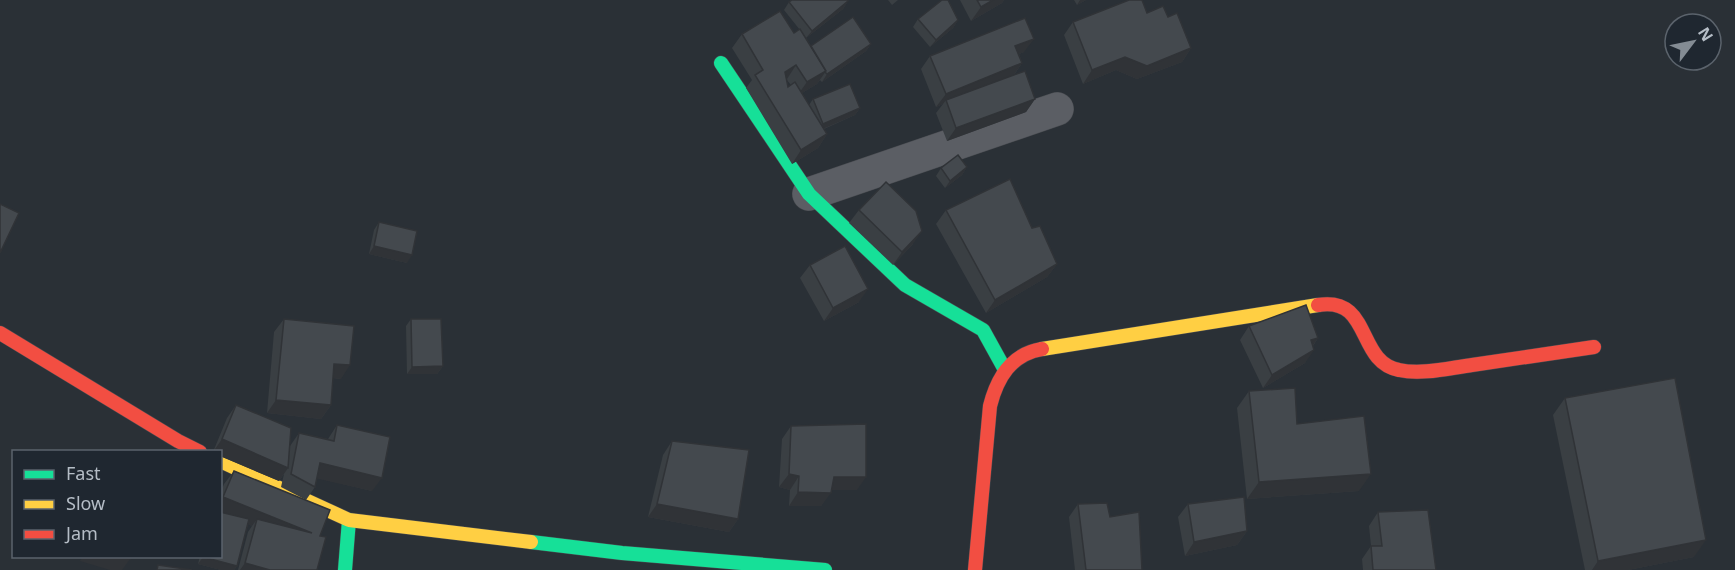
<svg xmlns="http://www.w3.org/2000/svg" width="1735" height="570" font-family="'Noto Sans',sans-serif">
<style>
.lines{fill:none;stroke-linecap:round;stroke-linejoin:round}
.street-casing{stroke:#494c51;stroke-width:34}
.fast-casing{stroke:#494c51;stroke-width:15}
.slow-casing{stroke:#494c51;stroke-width:15}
.jam-casing{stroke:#494c51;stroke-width:15}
.street{stroke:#5b5e64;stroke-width:33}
.fast{stroke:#16e098;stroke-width:14}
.slow{stroke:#ffcf43;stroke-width:14}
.jam{stroke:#f24e42;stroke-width:14}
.wall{fill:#3a3f43;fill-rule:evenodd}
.shaded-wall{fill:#303337}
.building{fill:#44494e;stroke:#303337;stroke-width:1.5}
</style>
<rect width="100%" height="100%" fill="#2a3036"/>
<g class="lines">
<defs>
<path id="street" d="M809 194 1057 109"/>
<g id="fast">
<path d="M721 63 809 194 905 285 983 330 1004 368"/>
<path d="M531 542 622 553 825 570"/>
<path d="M345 570 349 520"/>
</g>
<g id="slow">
<path d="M1042 349 1318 305"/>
<path d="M220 461 349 520 531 542"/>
</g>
<g id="jam">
<path d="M1318 305C1372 296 1356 362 1399 370 1422 375 1449 368 1472 365 1512 359 1553 353 1594 347"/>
<path d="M0 333 178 441 200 452"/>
<path d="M975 570 990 406C997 378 1011 354 1042 349"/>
</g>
</defs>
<use href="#street" class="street-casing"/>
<use href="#fast" class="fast-casing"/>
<use href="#slow" class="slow-casing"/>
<use href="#jam" class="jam-casing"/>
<use href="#street" class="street"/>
<use href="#fast" class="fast"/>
<use href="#slow" class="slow"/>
<use href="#jam" class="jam"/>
</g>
<g class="wall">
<path d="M888 0H898L892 5Z"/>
<path d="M960 0H1004L1002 3 971 21Z"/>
<path d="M1074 0H1086L1077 5Z"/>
<path d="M848 1 843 9 806 38 803 33 811 46 871 44 866 51 822 82 820 80 817 84 802 93 809 105 813 99 860 108 855 115 824 129 827 134 818 148 792 164 746 88 752 80 732 48 742 34 794 33 800 30 784 10 789 2ZM786 79 791 85 788 87Z"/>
<path d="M1147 13 1168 17 1191 48 1182 62 1137 79 1116 70 1083 84 1064 35 1073 22Z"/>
<path d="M918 19 958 20 953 28 930 47 913 27Z"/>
<path d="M1024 52 1019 54 1022 63 1014 75 1035 99 1026 112 947 141 936 113 943 104 936 107 921 69 930 56Z"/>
<path d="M967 167 962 175 945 188 936 176 941 168Z"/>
<path d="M859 210 913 244 893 265 849 223Z"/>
<path d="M946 210 1032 228 1057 264 1047 277 986 313 936 224Z"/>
<path d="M379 222 407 263 369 254 374 230Z"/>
<path d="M810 265 859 302 824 321 800 278Z"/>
<path d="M284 319 341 379 333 378 331 405 321 419 267 413 274 332Z"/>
<path d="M411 319 443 366 437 374H407L406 326Z"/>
<path d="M1249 326 1318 338 1313 346 1305 363 1263 388 1240 340Z"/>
<path d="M1249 391 1297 424 1359 491 1247 499 1237 408Z"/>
<path d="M1565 398 1694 557 1628 570H1585L1553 415Z"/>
<path d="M236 405 290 446 299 433 328 439 337 425 372 491 317 478 315 487 306 500 281 487 284 474 279 481 220 456V452H213L227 418Z"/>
<path d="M791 426 857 490H831L821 506H789L790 490 779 487 782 439Z"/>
<path d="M672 441 738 519 729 532 648 517 663 455Z"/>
<path d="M234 471 330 510 320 536 326 537 317 570H238L248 532 252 526 248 524 237 566 234 570H221L198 564 200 556H220V494L224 484Z"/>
<path d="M1078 504 1110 517 1142 570H1075L1069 517Z"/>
<path d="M1188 504 1247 531 1237 545 1185 556 1178 517Z"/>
<path d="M1378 512 1436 570H1363L1362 559 1371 546 1369 526Z"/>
</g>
<g class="shaded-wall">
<path d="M993 0H1004L1002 3 971 21 981 7Z"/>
<path d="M1080 0H1086L1077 5Z"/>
<path d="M848 1 843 9 806 38 812 31Z"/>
<path d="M958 20 953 28 930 47 936 40Z"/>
<path d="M1034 39 1024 52 1006 59 1015 46Z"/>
<path d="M871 44 866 51 822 82 827 74Z"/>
<path d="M1191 48 1182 62 1137 79 1116 70 1083 84 1092 70 1125 57Z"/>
<path d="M1022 63 1013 76 946 100 943 104 936 107 946 94Z"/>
<path d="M796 65 787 79 776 86 785 72Z"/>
<path d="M826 71 817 84 797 96 807 82Z"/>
<path d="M1035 99 1026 112 947 141 956 128Z"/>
<path d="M860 108 855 115 818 131 823 124Z"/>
<path d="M827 134 818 148 792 164 801 150Z"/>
<path d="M967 167 962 175 945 188 950 181Z"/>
<path d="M922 231 913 244 893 265 902 252Z"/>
<path d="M374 246 412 255 407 263 369 254Z"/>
<path d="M1057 264 1047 277 986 313 995 300Z"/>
<path d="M868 289 859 302 824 321 833 308Z"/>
<path d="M1318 338 1309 351 1311 340Z"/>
<path d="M1314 350 1305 363 1263 388 1272 375Z"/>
<path d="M334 364 350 365 341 379 325 377Z"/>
<path d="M443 366 437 374H407L412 367Z"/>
<path d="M276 400 331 405 321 419 267 413Z"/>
<path d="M222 439 288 468 279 481 220 456V452H213Z"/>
<path d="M320 463 382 478 372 491 310 477Z"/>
<path d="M789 474 799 476 790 490 779 487Z"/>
<path d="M1371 474 1359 491 1247 499 1259 482Z"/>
<path d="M834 477H866L857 490H825Z"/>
<path d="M798 492 831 493 821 506H789Z"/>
<path d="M223 497 312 533 257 519 252 526 220 513V501Z"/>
<path d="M657 504 738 519 729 532 648 517Z"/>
<path d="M1247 531 1237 545 1185 556 1194 542Z"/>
<path d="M1706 540 1694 557 1628 570H1592L1598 561Z"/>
<path d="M83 556H119L130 559 122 570H110L80 561Z"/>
<path d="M203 557 237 566 234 570H221L198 564Z"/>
<path d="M245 563 270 570H240Z"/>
</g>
<g class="building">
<path d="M792 0H848V1L812 31 789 2Z"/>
<path d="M942 0H948L958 20 936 40 918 19Z"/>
<path d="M977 0H993L981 7Z"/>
<path d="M1129 0H1142L1147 13 1163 6 1168 17 1177 13 1191 48 1147 66 1125 57 1092 70 1073 22Z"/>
<path d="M780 11 794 33 800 29 826 71 807 82 796 65 785 72 788 87 795 82 827 134 801 150 755 75 763 70 742 34Z"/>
<path d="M853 17 871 44 827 74 825 72 826 71 811 46Z"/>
<path d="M1025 18 1034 39 1015 46 1022 63 946 94 930 56Z"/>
<path d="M1025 71 1035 99 956 128 946 100Z"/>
<path d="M850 84 860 108 823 124 813 99Z"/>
<path d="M958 155 967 167 950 181 941 168Z"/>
<path d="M1010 179 1032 228 1040 226 1057 264 995 300 946 210Z"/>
<path d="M886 182 916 211 922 231 902 252 859 210Z"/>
<path d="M0 204 19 213 0 253Z"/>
<path d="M379 222 417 231 412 255 374 246Z"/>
<path d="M845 246 868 289 833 308 810 265Z"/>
<path d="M1306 305 1318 338 1311 340 1314 350 1272 375 1249 326Z"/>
<path d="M284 319 354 326 350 365 334 364 331 405 276 400Z"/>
<path d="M411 319H441L443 366 412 367Z"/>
<path d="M1675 378 1706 540 1598 561 1565 398Z"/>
<path d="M1295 388 1297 424 1364 416 1371 474 1259 482 1249 391Z"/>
<path d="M236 405 291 428 288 468 222 439Z"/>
<path d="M866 424V477H834L831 493 798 492 799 476 789 474 791 426Z"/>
<path d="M337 425 390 437 382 478 320 463 315 487 291 474 299 433 334 441Z"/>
<path d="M672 441 749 450 738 519 657 504Z"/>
<path d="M234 471 330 510 320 536 326 537 317 570H270L245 563 257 519 312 533 223 497Z"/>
<path d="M1244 497 1247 531 1194 542 1188 504Z"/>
<path d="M1107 503 1110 517 1139 512 1142 570H1086L1078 504Z"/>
<path d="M1428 510 1436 570H1373L1371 546H1382L1378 512Z"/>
<path d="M220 512 249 519 237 566 203 557 220 556Z"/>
<path d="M119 556H130V559Z"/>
<path d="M158 565 192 570H157Z"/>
</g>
<rect x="12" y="450" width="210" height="108" fill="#1f2730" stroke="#5b636c" stroke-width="1.5"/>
<rect x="24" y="470" width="30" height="9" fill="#16e098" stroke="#5b636c" stroke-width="1.5"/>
<text x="66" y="480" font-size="18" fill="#b5bdc6">Fast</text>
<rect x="24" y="500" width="30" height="9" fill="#ffcf43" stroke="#5b636c" stroke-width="1.5"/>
<text x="66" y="510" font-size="18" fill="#b5bdc6">Slow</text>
<rect x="24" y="530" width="30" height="9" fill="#f24e42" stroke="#5b636c" stroke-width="1.5"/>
<text x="66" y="540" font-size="18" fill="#b5bdc6">Jam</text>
<g transform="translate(1693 42) rotate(58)"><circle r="28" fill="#1f2730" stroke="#5b636c" stroke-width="1.5"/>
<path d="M0-4.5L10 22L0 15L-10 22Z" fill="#848c94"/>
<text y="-9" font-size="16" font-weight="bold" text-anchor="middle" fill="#b5bdc6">N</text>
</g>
</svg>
